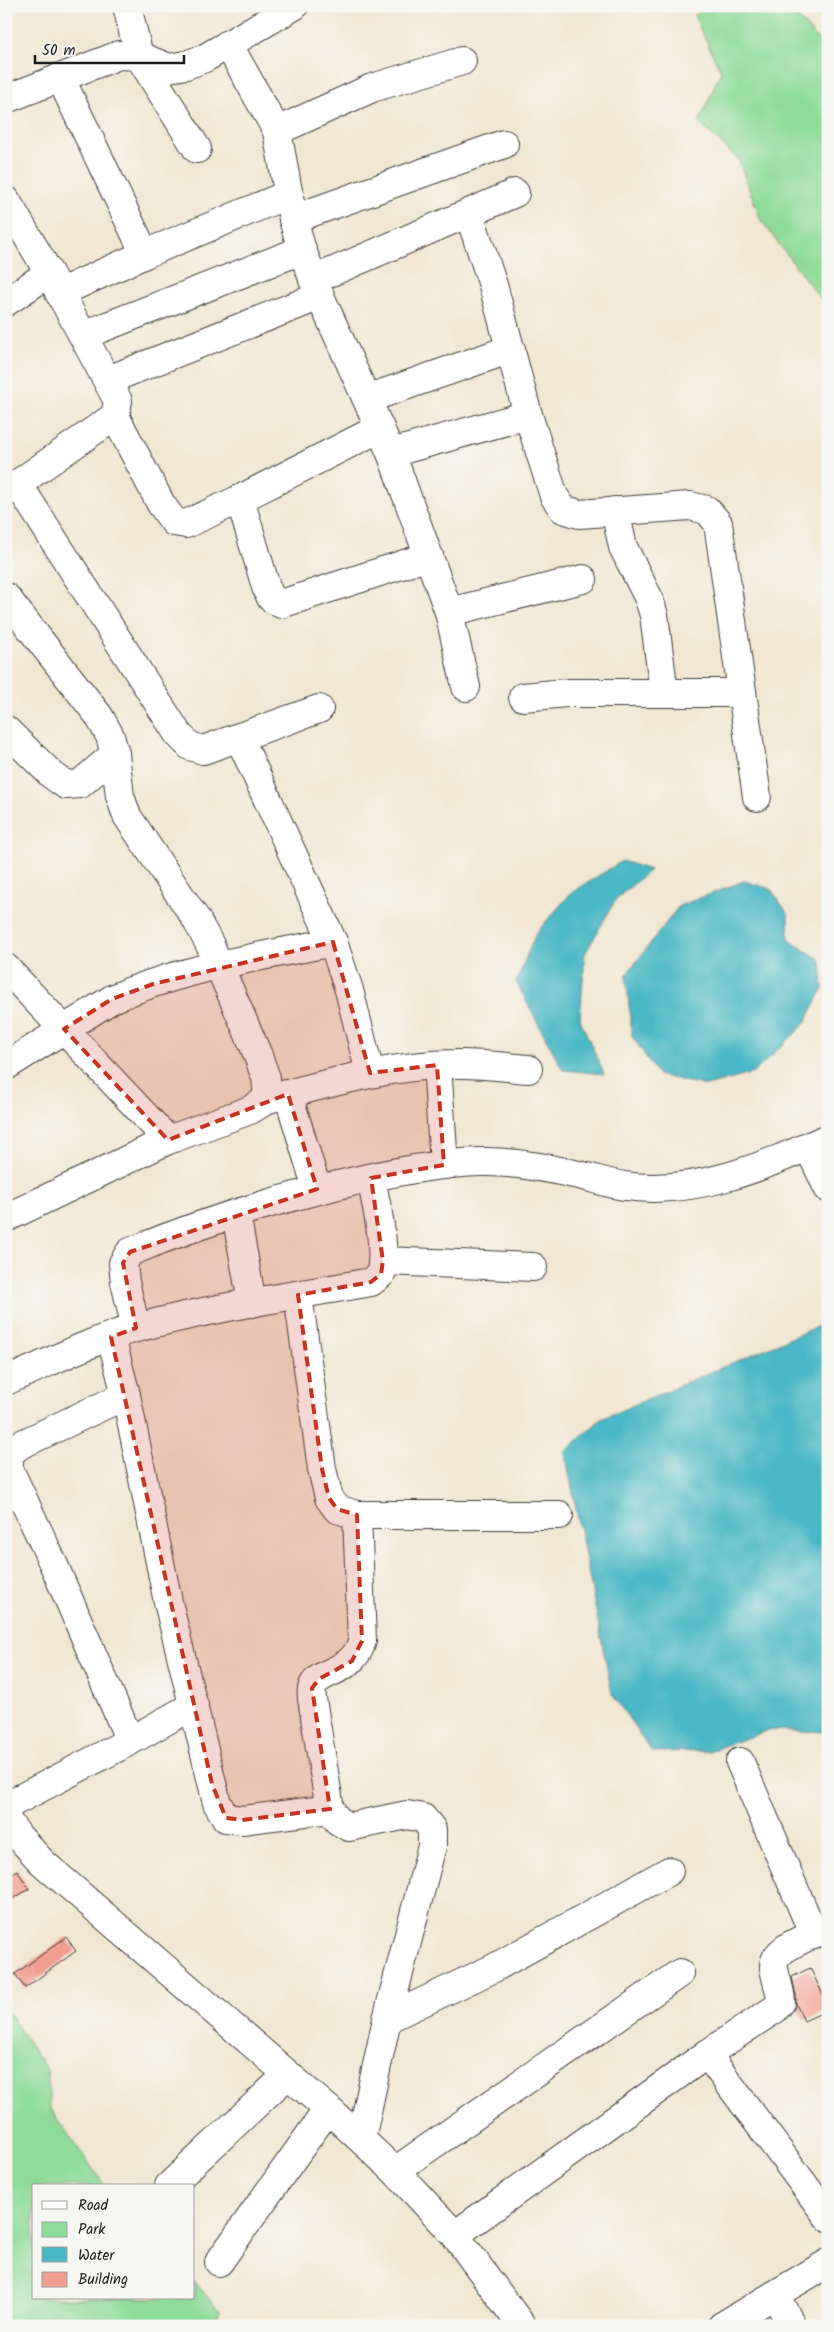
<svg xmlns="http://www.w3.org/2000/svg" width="834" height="2332" font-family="Kalam,sans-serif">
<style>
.green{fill:#8fdb98;stroke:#567c5a}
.water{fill:#4ab7c5;stroke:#336a70}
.building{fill:#f19f8f}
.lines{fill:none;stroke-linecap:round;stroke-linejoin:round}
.minor-casing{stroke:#3c3a37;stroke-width:30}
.minor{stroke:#fff;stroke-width:28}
.marked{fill:#c8321e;fill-opacity:0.2;stroke:#c8321e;stroke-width:4;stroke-dasharray:10 6;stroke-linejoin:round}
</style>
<rect width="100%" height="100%" fill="#f6f6f2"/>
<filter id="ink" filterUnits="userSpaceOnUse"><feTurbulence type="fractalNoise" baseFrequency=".02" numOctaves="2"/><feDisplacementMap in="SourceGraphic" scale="10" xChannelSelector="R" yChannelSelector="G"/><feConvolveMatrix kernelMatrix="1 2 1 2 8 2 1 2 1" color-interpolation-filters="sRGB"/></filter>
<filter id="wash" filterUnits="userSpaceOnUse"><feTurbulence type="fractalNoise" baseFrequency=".0096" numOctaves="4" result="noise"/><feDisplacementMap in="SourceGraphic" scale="20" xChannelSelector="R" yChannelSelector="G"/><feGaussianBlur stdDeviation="1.12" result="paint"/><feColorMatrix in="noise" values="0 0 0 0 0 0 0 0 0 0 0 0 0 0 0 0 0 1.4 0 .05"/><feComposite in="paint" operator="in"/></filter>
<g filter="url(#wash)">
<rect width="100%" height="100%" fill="#f1e7d2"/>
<g class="green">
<path d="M705 6H787L828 50V309L761 220 738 159 699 123 721 71 694 16Z"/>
<path d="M6 2010 47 2070 50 2109 105 2186H34V2298H194V2282L220 2310 214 2326H6Z"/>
</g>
<g class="water">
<path d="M622 861 650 870 616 899 585 954 580 1019 604 1074 563 1070 516 982 536 933 571 893Z"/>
<path d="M744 881 771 889 788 914 789 940 821 960 823 989 804 1025 753 1073 707 1086 658 1075 632 1036 626 975 679 906Z"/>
<path d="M828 1322V1732L769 1730 709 1751 652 1752 612 1694 565 1452 601 1419Z"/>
</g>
<g id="blocks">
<g class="building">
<path d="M17 1870 29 1889 6 1903V1877Z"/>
<path d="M66 1937 76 1951 25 1988 15 1974Z"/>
<path d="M810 1968 828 2005V2010L804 2021 796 2004V1995L792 1977Z"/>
</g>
</g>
</g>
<g filter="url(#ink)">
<use href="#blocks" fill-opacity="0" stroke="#3c3a37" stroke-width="1"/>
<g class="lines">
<defs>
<g id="minor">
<path d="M127 6 139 56 197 149"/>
<path d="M228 44 277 131 293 219 302 250 320 296 391 453 449 612 466 687"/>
<path d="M60 77 145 254"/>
<path d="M6 99 119 55 139 56 169 68 186 65 205 58 294 6"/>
<path d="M277 131 372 88 462 61"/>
<path d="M6 200 49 273 118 401 115 416 6 492"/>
<path d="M469 214 493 285 528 415 554 496 563 509 579 514 690 506 707 510 718 523 757 797"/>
<path d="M293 219 504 144"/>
<path d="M313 280 515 193"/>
<path d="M59 293 145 254 289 194"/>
<path d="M6 302 49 273"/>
<path d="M84 335 302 250"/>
<path d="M108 380 320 296"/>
<path d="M367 399 511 349"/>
<path d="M115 416 161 504 174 522 186 524 240 499 380 428"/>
<path d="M391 453 528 415"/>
<path d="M18 484 178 734 190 746 203 750 319 709"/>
<path d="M240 499 266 587 271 598 281 604 429 556"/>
<path d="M615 511 623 547 649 599 654 615 664 693"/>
<path d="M6 597 99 716 110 736 115 754 120 796 127 816 196 919 210 945 257 1053 266 1078 268 1099 250 1110 168 1140 6 1218"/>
<path d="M449 612 583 579"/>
<path d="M523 697 566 693H742"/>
<path d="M6 730 52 775 66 785 80 784 115 754"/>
<path d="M239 737 333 942 349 990 370 1073"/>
<path d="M6 968 168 1140"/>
<path d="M437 1065 444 1165"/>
<path d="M6 1066 112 999C181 968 260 957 333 942"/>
<path d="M288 1094 317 1189"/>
<path d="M268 1099C330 1083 391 1065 455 1064 479 1063 504 1067 528 1069"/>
<path d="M808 1146 828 1188"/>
<path d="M236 1214 252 1303"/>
<path d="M383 1261 533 1267"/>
<path d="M298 1295 322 1469 329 1498 337 1509 357 1515H559"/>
<path d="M136 1328 125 1282 123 1263 130 1252C207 1220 288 1196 368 1178 405 1170 442 1163 480 1162 511 1161 543 1167 574 1174 591 1177 608 1184 625 1186 696 1196 764 1166 828 1138"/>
<path d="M111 1337 126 1395 168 1602 217 1803 226 1818 242 1820 330 1809"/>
<path d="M6 1381C49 1363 92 1340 136 1328 213 1307 293 1296 371 1282L381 1274C386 1242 377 1210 371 1178"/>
<path d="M126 1395 20 1445 9 1454V1469L53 1563 130 1741"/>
<path d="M357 1515 362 1641C353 1675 316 1669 312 1689 311 1694 312 1700 313 1705L330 1809 338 1821 349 1827 407 1815 423 1818 432 1829V1846L387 2019 361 2139"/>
<path d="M740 1762 814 1935"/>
<path d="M6 1806 130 1741 194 1705"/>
<path d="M6 1819 19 1837 42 1862 328 2109 395 2171 455 2235 522 2326"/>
<path d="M387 2019 494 1968 669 1871"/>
<path d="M707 2054 828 2217"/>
<path d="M395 2171 680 1973"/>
<path d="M169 2186 287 2075"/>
<path d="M455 2235 707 2054 775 2009 781 2002C781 1990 775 1979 774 1967 773 1947 812 1936 828 1928"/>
<path d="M219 2262 328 2109"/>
<path d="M775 2295 792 2326"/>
<path d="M722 2326 828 2263"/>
</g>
</defs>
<use href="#minor" class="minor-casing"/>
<use href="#minor" class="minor"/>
</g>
</g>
<path class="marked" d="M333 942 370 1073 437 1065 444 1165 371 1178 383 1261 381 1274 371 1282 298 1295 322 1469 329 1498 337 1509 357 1515 362 1641 352 1661 319 1679 312 1688 330 1809 242 1820 226 1818 212 1784 111 1337 136 1328 123 1263 130 1252 317 1189 288 1094 168 1140 64 1029 112 999 153 984Z"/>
<rect width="834" height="2332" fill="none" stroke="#f6f6f2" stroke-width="25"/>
<rect x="32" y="2184" width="162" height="115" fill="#f6f6f2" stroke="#9f9f9c"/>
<rect x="42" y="2201" width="25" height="8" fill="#ffffff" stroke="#9f9f9c"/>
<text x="78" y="2210" font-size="15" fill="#1c1c1c">Road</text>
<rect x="42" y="2222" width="25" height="15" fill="#8fdb98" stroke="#9f9f9c"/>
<text x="78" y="2234" font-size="15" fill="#1c1c1c">Park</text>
<rect x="42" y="2247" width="25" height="15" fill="#4ab7c5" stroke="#9f9f9c"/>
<text x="78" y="2260" font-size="15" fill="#1c1c1c">Water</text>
<rect x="42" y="2272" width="25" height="15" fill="#f19f8f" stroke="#9f9f9c"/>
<text x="78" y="2284" font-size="15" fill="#1c1c1c">Building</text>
<path d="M35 55v8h149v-8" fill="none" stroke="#1c1c1c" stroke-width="2.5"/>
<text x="42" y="55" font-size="15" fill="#1c1c1c" stroke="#f6f6f2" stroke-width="4" paint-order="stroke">50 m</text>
</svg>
